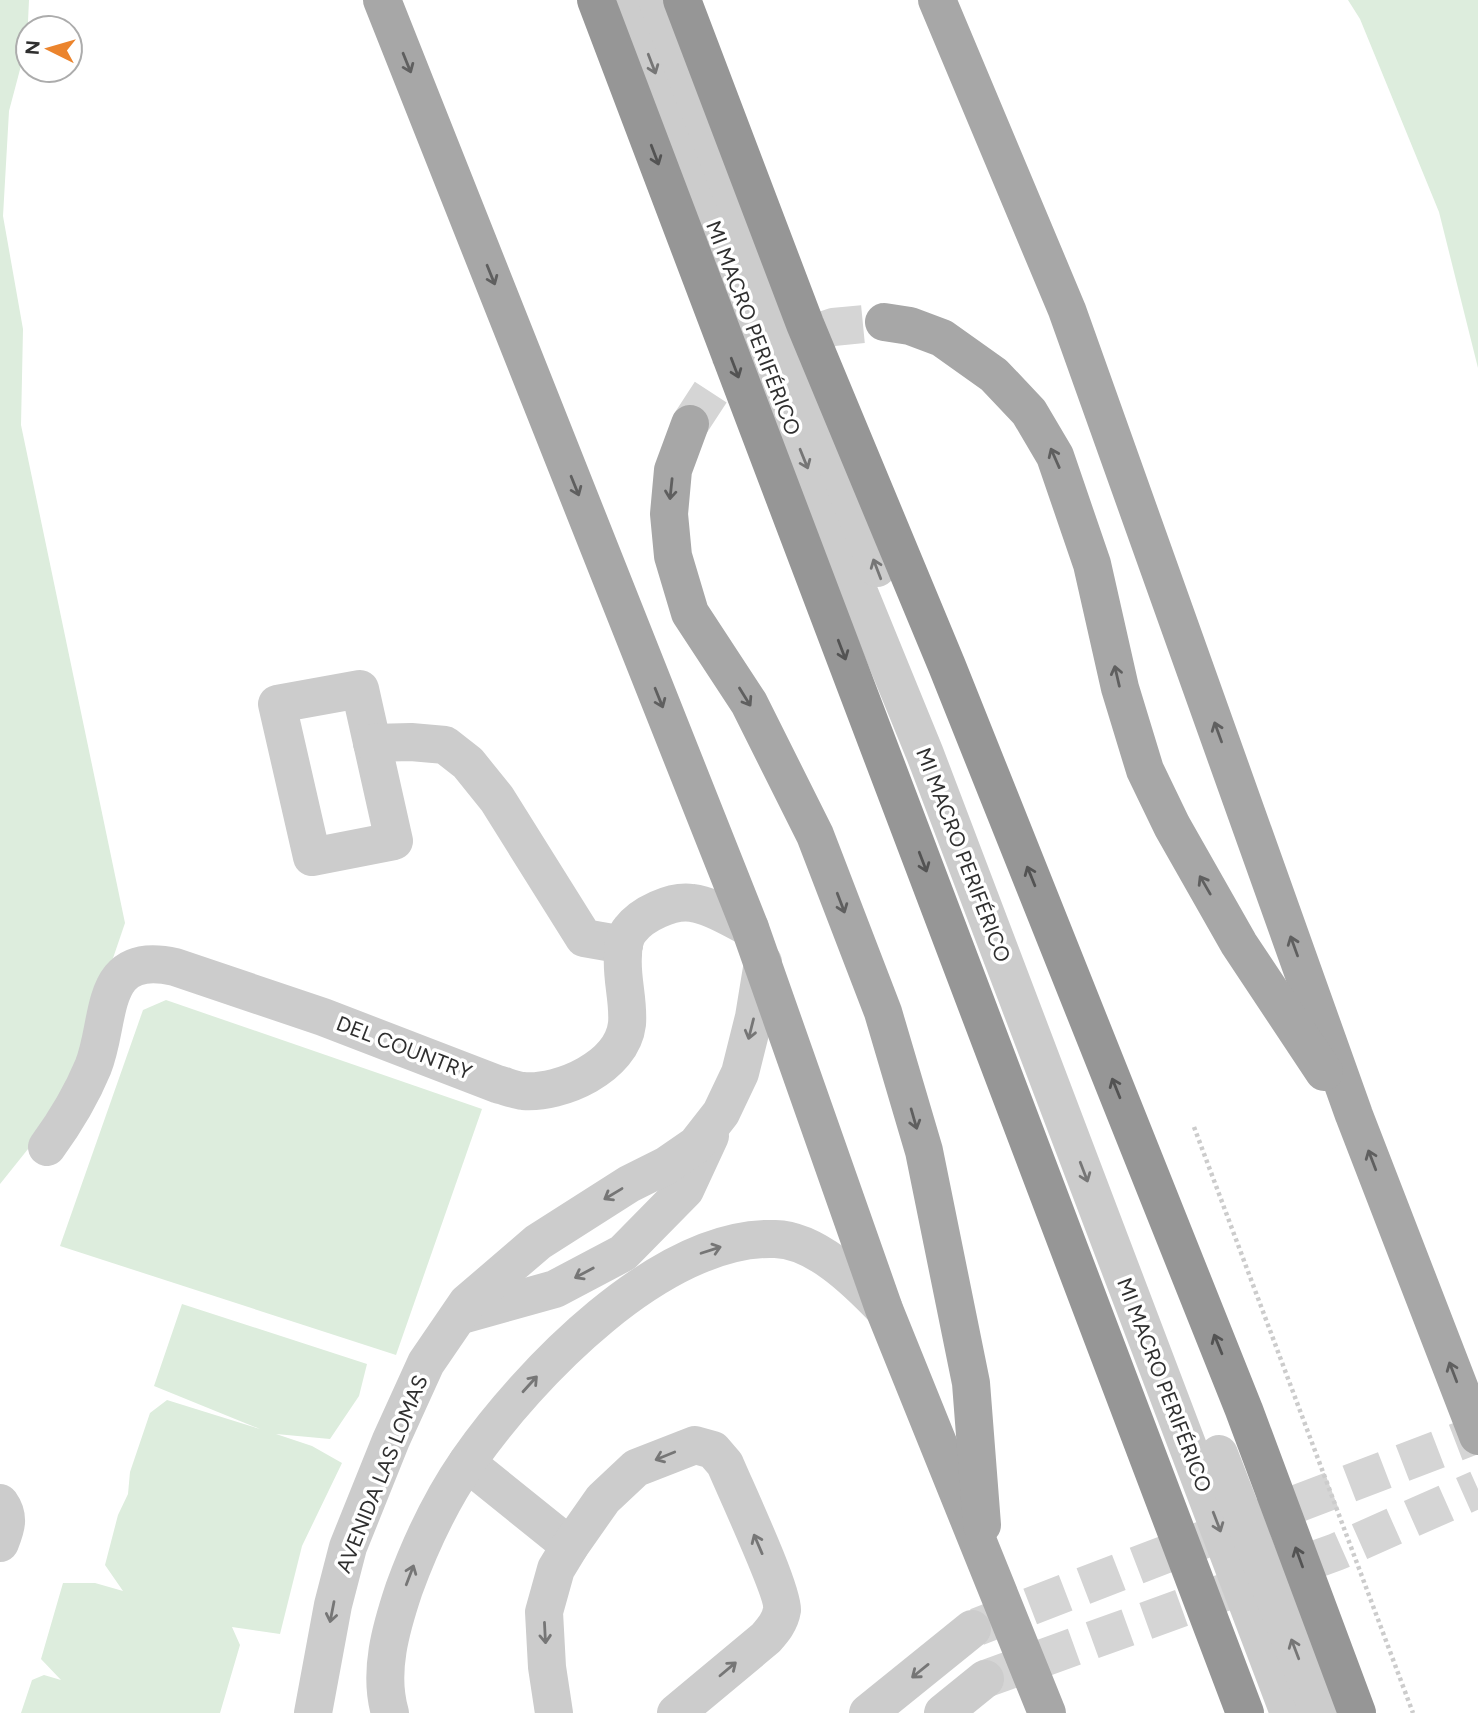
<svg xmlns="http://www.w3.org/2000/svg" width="1478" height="1713" font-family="Figtree,sans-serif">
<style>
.green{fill:#ddeddd}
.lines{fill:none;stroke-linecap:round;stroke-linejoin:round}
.minor-tunnel{stroke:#d5d5d5;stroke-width:38;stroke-dasharray:38 19;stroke-linecap:butt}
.major-tunnel{stroke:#d5d5d5;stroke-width:38;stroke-dasharray:38 19;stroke-linecap:butt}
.path{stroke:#ccc;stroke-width:4.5;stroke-dasharray:3.5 3.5;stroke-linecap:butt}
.minor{stroke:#ccc;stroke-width:38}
.major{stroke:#a7a7a7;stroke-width:38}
.highway{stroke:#969696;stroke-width:38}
.oneway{stroke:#5f5f5f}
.oneway2{stroke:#767676}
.oneway3{stroke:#535353}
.labels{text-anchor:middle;stroke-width:7;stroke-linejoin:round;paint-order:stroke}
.street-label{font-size:21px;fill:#2f2f2f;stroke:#fff}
</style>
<rect width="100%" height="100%" fill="#fff"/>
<g class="green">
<path d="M0 0H29L27 43 9 111 3 216 23 329 21 425 125 923 79 1058 44 1129 0 1184Z"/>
<path d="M1348 0H1478V368L1439 212 1360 19Z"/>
<path d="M166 1000 482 1109 396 1355 60 1246 143 1010Z"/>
<path d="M182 1304 367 1364 359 1396 330 1439 276 1434 312 1446 342 1463 302 1546 280 1634 232 1627 240 1645 220 1713H21L32 1680 44 1675 61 1680 41 1659 63 1583H95L123 1591 105 1565 118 1515 128 1494 130 1472 150 1413 167 1400 260 1429 154 1386Z"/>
</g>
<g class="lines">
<g class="minor-tunnel">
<path d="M977 1627 1478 1434"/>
<path d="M985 1679 1336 1552 1478 1489"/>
</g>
<path class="major-tunnel" d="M690 424 718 381 744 364 778 347 833 327 884 322"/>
<path class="path" d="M1194 1127 1413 1713"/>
<g class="minor">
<path d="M627 0 785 411 925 754 1289 1713"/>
<path d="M657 0 877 568"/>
<path d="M360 689 394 841 312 857 277 704Z"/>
<path d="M372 743 411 742 445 745 468 763 497 799 584 938 624 945"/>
<path d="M47 1147C66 1121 81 1096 93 1067 112 1020 97 949 175 967L323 1017 497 1084C505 1086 515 1090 523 1091 561 1094 622 1067 627 1024 629 1001 621 978 623 955 623 947 625 936 630 930 642 914 672 900 692 903 711 905 732 919 750 928"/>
<path d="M462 1315 555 1289 623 1253 685 1190 710 1136"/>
<path d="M1219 1454 1319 1713"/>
<path d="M467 1463 570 1546"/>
<path d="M0 1503C10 1517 6 1528 0 1543"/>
<path d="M313 1713 333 1605 348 1547 391 1440 426 1363 467 1303 538 1242 629 1184 667 1165 696 1145 721 1113 740 1073 754 1017 763 962"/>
<path d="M390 1713C378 1672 391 1628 404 1589 420 1545 441 1500 468 1461 528 1375 661 1235 775 1239 816 1240 857 1281 884 1309"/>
<path d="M554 1713 547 1667 544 1612 556 1569 570 1546 603 1499 636 1468 695 1445 713 1450 725 1464C735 1488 784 1593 782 1610 780 1622 773 1630 766 1638L676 1713"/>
<path d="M868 1713 972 1629"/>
<path d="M943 1713 985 1679"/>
</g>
<g class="major">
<path d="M382 0 750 928 884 1309 1047 1713"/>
<path d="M937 0 1067 310 1354 1115 1478 1436"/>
<path d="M884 322 910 326 942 338 994 375 1029 412 1055 456 1092 564 1120 688 1145 770 1172 826 1239 944 1324 1072"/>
<path d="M690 424 673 470 669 514 673 556 690 613 749 703 815 835 883 1012 924 1151 971 1383 982 1525"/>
</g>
<g class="highway">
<path d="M596 0 1245 1713"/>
<path d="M682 0 805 324 947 666 1244 1410 1357 1713"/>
</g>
</g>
<defs><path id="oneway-shaft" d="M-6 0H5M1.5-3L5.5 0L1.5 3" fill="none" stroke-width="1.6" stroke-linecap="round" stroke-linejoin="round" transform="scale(1.75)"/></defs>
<g class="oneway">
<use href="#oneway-shaft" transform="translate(407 63) rotate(68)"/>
<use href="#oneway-shaft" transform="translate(491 275) rotate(68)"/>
<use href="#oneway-shaft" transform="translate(1055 458) rotate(-114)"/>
<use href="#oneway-shaft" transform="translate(575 486) rotate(68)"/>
<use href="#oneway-shaft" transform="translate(671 489) rotate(96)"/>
<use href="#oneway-shaft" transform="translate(1117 676) rotate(-103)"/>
<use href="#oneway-shaft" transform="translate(745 697) rotate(58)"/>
<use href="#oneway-shaft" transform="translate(659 698) rotate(68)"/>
<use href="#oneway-shaft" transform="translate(1218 732) rotate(-110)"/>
<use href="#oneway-shaft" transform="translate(1205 885) rotate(-120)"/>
<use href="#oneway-shaft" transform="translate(841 903) rotate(69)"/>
<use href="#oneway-shaft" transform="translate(1294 946) rotate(-110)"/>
<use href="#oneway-shaft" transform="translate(914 1119) rotate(74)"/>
<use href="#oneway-shaft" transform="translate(1372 1160) rotate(-111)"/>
<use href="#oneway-shaft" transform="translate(1453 1372) rotate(-111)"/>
</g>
<g class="oneway2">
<use href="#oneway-shaft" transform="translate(652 64) rotate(69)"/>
<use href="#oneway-shaft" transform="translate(804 459) rotate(68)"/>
<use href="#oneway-shaft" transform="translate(877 569) rotate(-111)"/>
<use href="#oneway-shaft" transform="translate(751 1029) rotate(104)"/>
<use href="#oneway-shaft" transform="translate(1084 1172) rotate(69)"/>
<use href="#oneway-shaft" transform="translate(613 1194) rotate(149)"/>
<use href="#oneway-shaft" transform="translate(711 1250) rotate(-18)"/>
<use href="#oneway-shaft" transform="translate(584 1273) rotate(152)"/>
<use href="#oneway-shaft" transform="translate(530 1384) rotate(-48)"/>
<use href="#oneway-shaft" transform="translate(665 1456) rotate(158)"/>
<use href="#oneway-shaft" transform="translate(1217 1522) rotate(69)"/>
<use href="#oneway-shaft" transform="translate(758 1544) rotate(-113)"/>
<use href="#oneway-shaft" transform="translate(410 1575) rotate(-69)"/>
<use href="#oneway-shaft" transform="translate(332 1612) rotate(101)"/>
<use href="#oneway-shaft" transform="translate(545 1633) rotate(87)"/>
<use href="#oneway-shaft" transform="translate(1295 1649) rotate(-111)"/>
<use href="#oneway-shaft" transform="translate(728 1669) rotate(-40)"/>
<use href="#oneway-shaft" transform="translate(920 1671) rotate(141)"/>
</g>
<g class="oneway3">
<use href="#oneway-shaft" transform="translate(655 155) rotate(69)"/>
<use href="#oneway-shaft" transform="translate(735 368) rotate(69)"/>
<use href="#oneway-shaft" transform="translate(842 650) rotate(69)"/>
<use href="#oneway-shaft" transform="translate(923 862) rotate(69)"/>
<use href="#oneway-shaft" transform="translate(1031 876) rotate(-112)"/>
<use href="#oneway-shaft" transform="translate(1116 1088) rotate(-112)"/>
<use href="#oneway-shaft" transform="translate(1218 1344) rotate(-112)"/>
<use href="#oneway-shaft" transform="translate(1299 1557) rotate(-110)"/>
</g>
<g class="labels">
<g class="street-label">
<text transform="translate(753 328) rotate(69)" y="7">MI MACRO PERIFÉRICO</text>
<text transform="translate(963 855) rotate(69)" y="7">MI MACRO PERIFÉRICO</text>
<text transform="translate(404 1048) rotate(21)" y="7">DEL COUNTRY</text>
<text transform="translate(1164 1385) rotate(69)" y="7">MI MACRO PERIFÉRICO</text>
<text transform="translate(382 1474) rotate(-68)" y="7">AVENIDA LAS LOMAS</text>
</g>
</g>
<g transform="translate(49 49) rotate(275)"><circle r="33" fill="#ffffff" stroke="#acacac" stroke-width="2"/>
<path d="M0-5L12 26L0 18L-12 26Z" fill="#eb842d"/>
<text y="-10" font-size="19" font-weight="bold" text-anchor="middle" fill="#2f2f2f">N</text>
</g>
</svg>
